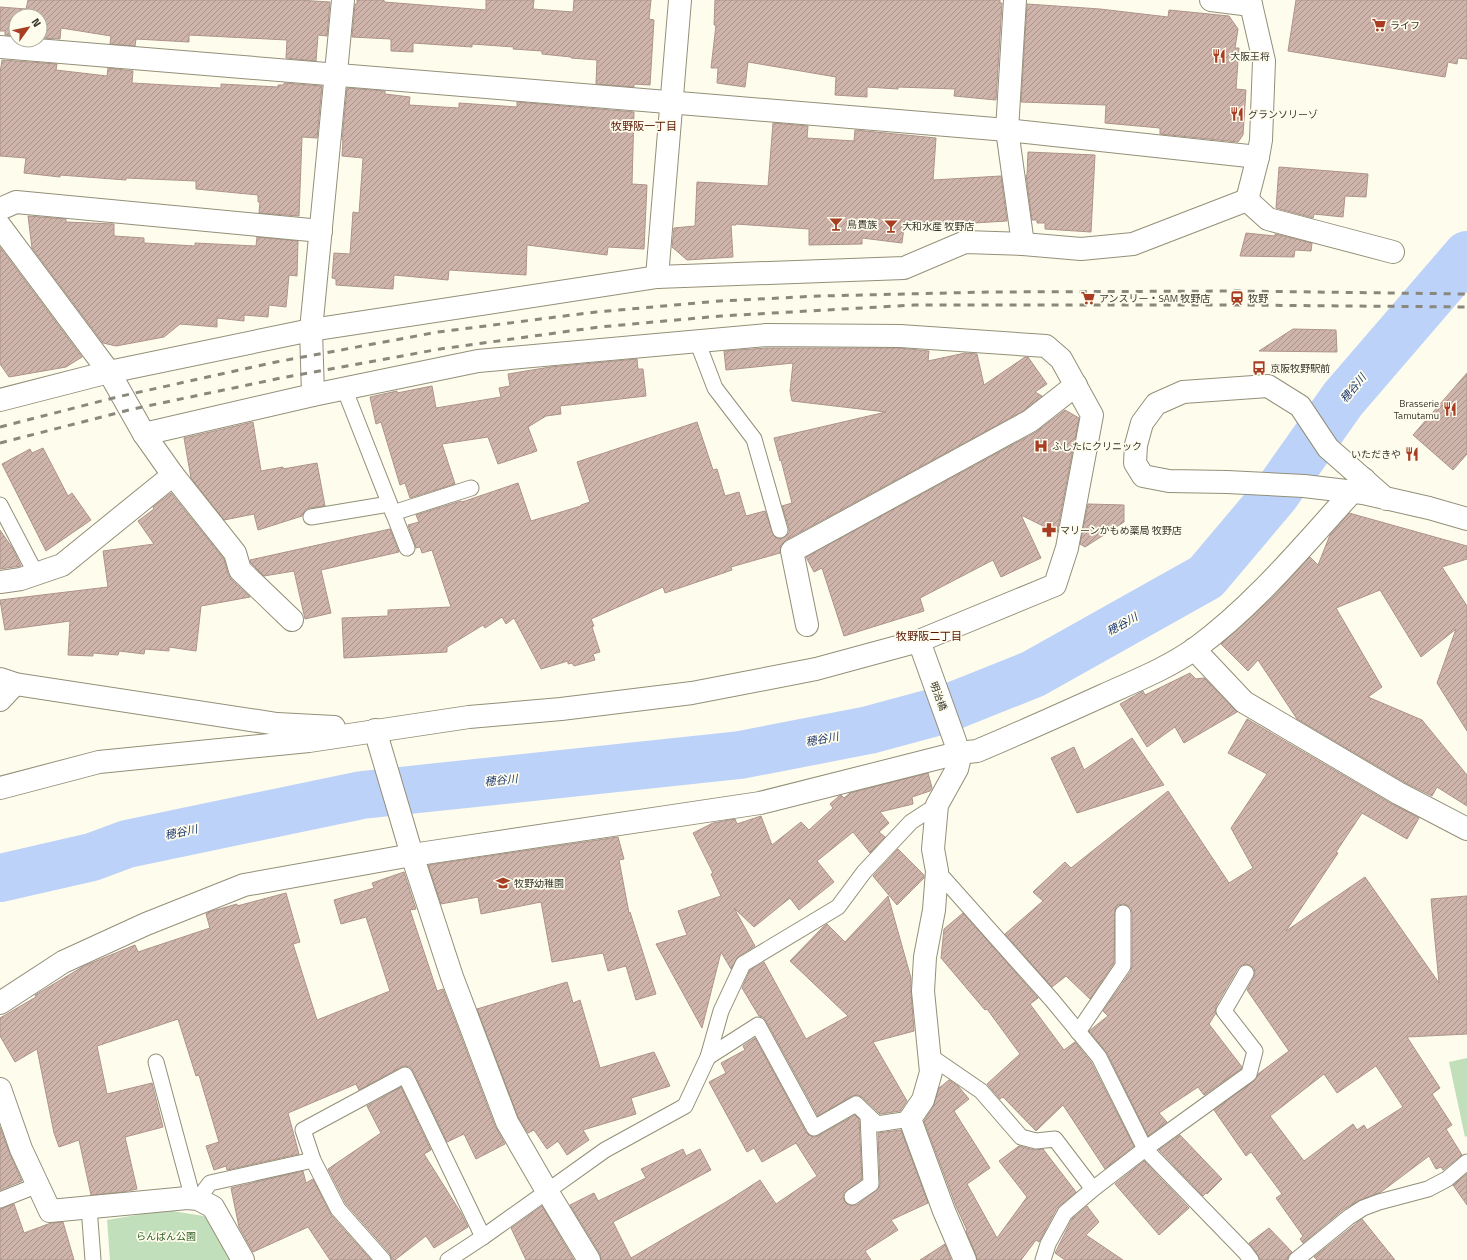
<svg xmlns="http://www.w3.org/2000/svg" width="1467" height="1260" font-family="'Titillium Web','Noto Sans JP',sans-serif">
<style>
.park{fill:#c2dfbb}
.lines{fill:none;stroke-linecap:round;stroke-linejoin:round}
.river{stroke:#bdd2f9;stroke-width:48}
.building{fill:url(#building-hatch);stroke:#ae948b;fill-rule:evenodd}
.service-casing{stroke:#938f78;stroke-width:17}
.minor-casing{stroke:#938f78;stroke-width:24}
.service{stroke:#fff;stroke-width:15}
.minor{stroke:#fff;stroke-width:22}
.rail{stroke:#8a887c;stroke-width:3;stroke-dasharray:7 7;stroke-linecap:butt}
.labels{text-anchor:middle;stroke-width:3.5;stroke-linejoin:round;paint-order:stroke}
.poi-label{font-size:10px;fill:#37352b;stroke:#fefced;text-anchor:start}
.street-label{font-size:10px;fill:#37352b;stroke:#fefced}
.park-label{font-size:10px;fill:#2e5d22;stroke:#fefced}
.neighbourhood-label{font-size:11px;fill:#571504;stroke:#fefced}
.water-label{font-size:11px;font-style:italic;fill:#1d3870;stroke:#fefced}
</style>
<defs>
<pattern id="building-hatch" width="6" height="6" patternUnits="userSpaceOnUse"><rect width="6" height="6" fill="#ceb4ab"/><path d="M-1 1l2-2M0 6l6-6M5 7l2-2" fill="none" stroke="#a8938b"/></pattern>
</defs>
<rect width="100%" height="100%" fill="#fefced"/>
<g class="park">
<path d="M1467 1058V1136L1465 1137 1449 1062Z"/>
<path d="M166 1210 204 1216 233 1255 231 1260H110L107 1220Z"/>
</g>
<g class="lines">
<path class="river" d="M0 878 92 857 127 844 362 795 740 755 869 730 943 710 1033 674 1206 577 1276 494 1343 399 1467 255"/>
</g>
<g class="building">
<path d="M28 0H298L330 2 327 36 318 35 316 61 286 58 287 40 189 35V42L136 39 135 46 110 44 111 36 61 28 60 39 40 38V16H16V36L5 35V31H0V7L26 9Z"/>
<path d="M357 0H384V2L486 10V0H534L533 9 573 12 574 0H651L649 19 654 20 650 85 634 84V87L596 84 597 60 571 58V57L542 54V51L513 49 514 47 472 44V47L413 43V52L391 51V39L352 37 355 4H357Z"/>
<path d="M715 0H1000V3H1002L996 100 954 96 955 89 898 87V89L867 87V97L835 95 836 77 748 62 745 87 717 83 718 68H711L716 25H714Z"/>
<path d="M1296 0H1467V59L1458 58 1457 64 1448 62 1445 77 1288 51Z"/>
<path d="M1027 4 1100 9 1168 17 1169 10 1229 16 1238 29 1235 48H1239L1236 89 1246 90 1243 135 1238 142 1160 134V128L1105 123 1106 105 1021 102Z"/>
<path d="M2 60 57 64 56 70 107 76 108 68 133 71 132 83 221 88V84L278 87V85H284V83L322 86 317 138 302 137 299 216 259 213 260 202H258V195L196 189V181L126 178V180L60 175V177L24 173 26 158 0 156V73Z"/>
<path d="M347 88 385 91V94L410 97 409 105 459 108V103L517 107V102L634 112 632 184 647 185 644 249 608 247 607 255 527 245 526 275 449 270 448 280 394 275 393 289 336 285V279L332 278 334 253 350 254 353 212 359 213 363 158 342 156 343 140H342Z"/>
<path d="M773 123 808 126 807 138 854 141 855 130 936 138 933 180 1001 176 1007 221 941 225 905 220 902 243 862 238V244L809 245V229L736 224V225H731L733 257 687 260 672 247 674 228 695 226 697 182 768 186Z"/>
<path d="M1028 152 1095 155 1091 232 1045 229V223H1037V220H1032L1026 175H1027Z"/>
<path d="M1279 167 1368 174 1366 197 1345 196 1343 217 1314 214 1313 218 1276 208Z"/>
<path d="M28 216 66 219V222L114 224V236L144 238V243L195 246V243L256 246 257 237 298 241 297 276 289 275 286 307 269 305 268 317 244 315V321L217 318V327L180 324 164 337 116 346 103 343 32 248Z"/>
<path d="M1246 233 1275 236V234L1312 243 1311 251 1295 250 1294 257 1240 256Z"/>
<path d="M0 247 82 357 66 367 9 377 0 364Z"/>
<path d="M1293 329 1336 330 1337 352 1259 351Z"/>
<path d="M767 348H898L929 351 928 361 965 353 977 354 984 385 1025 357H1028L1047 384 1035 392 1042 396 1023 411 786 540 781 545 780 553 731 567 732 570 665 593 663 587 591 619 594 626 592 627 600 652 593 654 595 660 574 666 572 663 568 664V661L541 669 514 618 506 624 502 617 485 628 483 625 447 647V652L344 658 342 618 388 616V610L451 607 432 550 422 553 420 547 416 548 408 525 419 522 416 515 461 501 462 502 518 483 531 521 581 506V505L590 502 577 462 697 422 713 470 717 469 725 496 739 492 746 516 765 511 774 536 778 539 786 536 789 533V528L782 506 792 503 781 460 780 461 774 438 886 412 792 401 790 391 793 363 726 370 724 351Z"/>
<path d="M637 359 638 369H643L646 396 560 406 561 414 546 416 528 427 537 451 498 464 488 437 442 444 455 484 410 498 405 483 400 485 381 422 376 424 370 397 397 391V393L432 386 436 408 501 397 499 388 510 386 508 374 550 367Z"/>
<path d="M1467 373V454L1453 470 1413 435Z"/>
<path d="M1065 410 1079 418 1057 533 1021 515 1041 558 1001 577 993 560 920 598 924 611 844 636 822 568 814 572 806 557 1036 432Z"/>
<path d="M253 422 261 471 283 467V469L317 463 325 506 309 508 305 510 302 516 258 530 254 514 224 520 191 478 184 438Z"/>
<path d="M43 448 68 496 72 493 91 520 46 551 2 464 30 449 32 453Z"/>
<path d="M171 493 224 559 228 574 231 579 250 597 201 606 196 651 169 647V651L145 649 144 654 119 651 118 655 93 653V656L68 655 70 621 5 630 0 600 108 587 103 551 154 544 138 521 154 509 153 507Z"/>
<path d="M1088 504 1124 505V522L1085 547 1080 544Z"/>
<path d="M1349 513 1467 546V559L1442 567 1467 606V731L1437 683 1456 629 1421 657 1380 590 1336 608 1382 687 1368 697 1422 720 1467 775V806L1437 787 1432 796 1404 782 1297 719 1258 660 1248 671 1221 644 1272 598 1310 557 1318 565 1330 535Z"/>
<path d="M390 529 399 552 321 570 331 613 305 619 294 571 264 576 251 563 250 560Z"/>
<path d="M0 530 13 549 21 566 0 569Z"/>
<path d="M1190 673 1196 679 1204 678 1237 712 1184 743 1175 727 1147 747 1120 704 1143 691 1145 695Z"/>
<path d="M1247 719 1392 804 1419 818 1407 839 1362 813 1336 852 1338 853 1286 931 1365 877 1439 983 1431 899 1467 896V1034L1407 1037 1440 1088 1432 1094 1452 1125 1446 1129 1462 1155 1443 1170 1441 1167 1436 1169 1429 1156 1381 1192 1360 1200 1344 1209 1303 1243 1300 1239 1303 1236 1276 1198 1282 1194 1251 1152 1246 1156 1214 1110 1254 1081 1258 1074 1289 1051 1247 990 1254 977 1255 973 1254 968 1246 964 1242 965 1238 968 1216 1006V1013L1209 1024 1242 1067 1241 1069 1204 1095 1198 1087 1159 1113 1167 1122 1148 1136 1107 1053 1089 1031 1108 1016 1103 1011 1131 971 1132 966V913L1131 908 1127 905 1123 904 1118 905 1115 909 1114 963 1090 999 1066 976 1052 987 1005 934 1043 901 1033 892 1065 862 1071 868 1168 791 1229 883 1253 868 1231 828 1267 774 1228 753ZM1376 1066 1403 1107 1367 1130 1364 1125 1357 1130 1353 1124 1304 1161 1270 1116 1324 1074 1337 1093Z"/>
<path d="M1132 738 1164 785 1077 813 1051 758 1074 747 1084 770Z"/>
<path d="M928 773 932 788 930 791 912 797 913 804 880 812 889 823 879 832 885 837 870 853 853 832 817 861 834 882 799 910 790 898 754 927 734 908 755 946 738 957 731 969 721 952 702 1028 656 944 687 935 678 911 721 896 711 874 713 873 693 833 713 823 735 819 737 824 761 816 772 845 801 822 809 830 833 808 830 804 839 796 841 795 844 798 850 793Z"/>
<path d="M618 837 624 859 619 860 629 913 630 912 656 994 636 1000 626 966 608 971 603 953 552 962 541 902 481 914 478 897 441 904 428 865Z"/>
<path d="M898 849 924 875V878L897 905 873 876Z"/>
<path d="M404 872 416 909 410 910 437 991 443 989 495 1126 505 1144 476 1159 464 1134 447 1142 413 1071 410 1067 405 1066 401 1067 359 1090 356 1084 288 1113 299 1154 227 1170 226 1166 214 1170 206 1146 219 1142 199 1075 196 1076 178 1019 97 1046 107 1094 152 1083 163 1127 125 1137 137 1189 123 1192 91 1195 79 1140 59 1147 54 1133 37 1049 15 1062 0 1036V1018L36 997 35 995 37 994 84 966 135 945 138 952 210 928 206 914 209 912 237 904V906L286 893 300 942 293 944 317 1020 390 991 366 917 341 924 334 900 374 888 372 883Z"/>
<path d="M888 896 911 978V992L914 1031 873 1042 907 1101 900 1111 880 1114 862 1097 857 1095 852 1096 818 1116 766 1021 763 1017 759 1016 742 988 750 970 764 962 806 1039 848 1016 790 961 823 927 827 924 845 942Z"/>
<path d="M963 913 1038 998 1030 1004 1064 1050 1075 1042 1091 1062 1134 1146 1105 1169 1063 1105 1036 1131 1003 1097 1000 1099 987 1084 1020 1054 987 1009 985 1010 941 958 944 929Z"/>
<path d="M567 982 573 1003 580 1000 600 1068 654 1052 670 1086 631 1098 636 1114 583 1130 589 1140 567 1155 558 1141 547 1149 534 1130 528 1133 518 1117 477 1009Z"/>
<path d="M755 1038 806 1132 809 1135 814 1137 818 1136 855 1115 859 1119 862 1179 844 1193 843 1197 845 1202 848 1205H857L879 1188 880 1184 878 1133 901 1130 928 1203 891 1220 898 1230 865 1251 871 1260H601L600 1254 570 1205 594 1193 598 1201 646 1178 641 1169 683 1149 686 1156 700 1149 711 1170 613 1222 631 1258 726 1202 760 1180 776 1204 817 1176 796 1143 762 1162 754 1148 747 1152 709 1082 726 1073 721 1063 745 1050 743 1046Z"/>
<path d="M949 1080 958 1086 969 1099 954 1111 990 1168 967 1184 997 1238 1027 1197 999 1161 1019 1146 1034 1150 1043 1149 1076 1192 1057 1208 1039 1242 1036 1240 1021 1260H977L976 1255 966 1231 967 1230 956 1206 924 1121 933 1107 939 1088Z"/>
<path d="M401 1087 431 1150 424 1154 461 1213 468 1227 434 1248 426 1236 395 1260H392L390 1254 346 1204 328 1169 381 1133 367 1106Z"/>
<path d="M0 1127 10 1154 22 1181 0 1190Z"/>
<path d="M1180 1135 1222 1179 1207 1194 1206 1193 1203 1196 1159 1150Z"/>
<path d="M1144 1161 1189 1208 1159 1235 1115 1184Z"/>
<path d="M303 1171 306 1183 313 1179 331 1215 371 1260H330L308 1227 253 1252 239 1227 231 1188Z"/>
<path d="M1467 1174V1205L1453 1185Z"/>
<path d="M14 1204 24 1233 51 1223 63 1222 74 1260H0V1209Z"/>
<path d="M542 1206 574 1260H526L511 1228Z"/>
<path d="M1087 1206 1099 1222 1086 1235 1123 1260H1065L1055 1253 1072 1219Z"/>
<path d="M1362 1219 1395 1260H1317L1314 1257Z"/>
<path d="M1269 1228 1292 1252 1288 1256 1287 1260H1260L1258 1255 1249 1243Z"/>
<path d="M945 1244 951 1260H920Z"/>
</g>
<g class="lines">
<defs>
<g id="service">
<path d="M697 341 715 388 754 439 780 530"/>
<path d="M344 388 407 548"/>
<path d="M0 505 36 574"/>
<path d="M393 513 471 488"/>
<path d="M311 517 389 504"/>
<path d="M937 871 1052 1000 1099 1057 1145 1149 1245 1252 1251 1260"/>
<path d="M1078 1032 1123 966V913"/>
<path d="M930 1056 981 1091 1021 1137 1036 1141 1055 1139 1093 1189"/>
<path d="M708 1057 758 1025 814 1128 856 1104 877 1124 910 1119"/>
<path d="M156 1062 193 1199"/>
<path d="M852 1197 871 1184 868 1116"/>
<path d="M198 1199 210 1183 313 1160"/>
<path d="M0 1200 38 1185"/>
<path d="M89 1207 93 1260"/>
<path d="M383 1260 338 1209 313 1160 303 1130 405 1075 483 1237"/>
<path d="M448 1260 483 1237 605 1150 685 1106 708 1057 721 1011 743 964 838 907 864 872 911 822 937 805"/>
<path d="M1043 1260 1048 1244 1065 1213 1093 1189 1145 1149 1249 1074 1255 1051 1224 1011 1246 973"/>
<path d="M1296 1260 1349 1217 1363 1208 1379 1202 1428 1189 1447 1179 1467 1162"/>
</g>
<g id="minor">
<path d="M1015 0 1007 130 1023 244"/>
<path d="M1211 0 1251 5"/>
<path d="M0 47 1007 130 1258 157"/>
<path d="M1247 200 1258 157 1261 140 1264 61 1250 0"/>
<path d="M1247 200 1268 219 1393 252"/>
<path d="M0 209 16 202 321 231"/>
<path d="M0 226 109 372 144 434 173 475 235 553 240 570 292 620"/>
<path d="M657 277 680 0"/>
<path d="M0 400 109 372 311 330 657 277 904 268 965 242 1023 244 1081 249 1133 244 1247 200"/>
<path d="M144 434 313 395 311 330 343 0"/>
<path d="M1386 499 1328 448 1300 406 1268 386 1183 392 1156 404 1142 423 1136 445 1135 463 1143 476 1169 481 1227 482 1304 486 1363 493 1429 508 1467 519"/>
<path d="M0 582 21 579 62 565 173 475"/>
<path d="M807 625 792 551 1030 421 1076 385"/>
<path d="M919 641 955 741 958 753 959 761 957 769 937 805 933 849 937 871 934 910 925 957 923 991 931 1072 923 1100 910 1119 944 1211 965 1260"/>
<path d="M1194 649 1244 702 1398 793 1467 829"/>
<path d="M0 679 15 684 277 724 334 727"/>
<path d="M0 700 15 684"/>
<path d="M375 730 412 855 452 977 507 1122 547 1191 589 1260"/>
<path d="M0 788 99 762 309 741 469 717 561 709 692 693 744 683 816 669 919 641 1055 585 1067 548 1092 415 1061 359 1046 346 900 336 766 335 478 361 313 395"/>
<path d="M0 1003 63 962 146 924 244 885 412 855 760 803 958 753 977 751C1020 733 1062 714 1104 695 1135 681 1168 668 1196 648 1260 601 1310 537 1364 479"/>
<path d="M0 1089 21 1149 50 1211 187 1198 198 1199 213 1207 243 1260"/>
</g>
</defs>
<use href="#service" class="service-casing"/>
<use href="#minor" class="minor-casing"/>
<use href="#service" class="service"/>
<use href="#minor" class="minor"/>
<g class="rail">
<path d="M0 427 117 397 276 362 438 332 596 312 720 301 819 296 989 292 1237 291 1467 294"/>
<path d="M0 443 133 409 281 378 440 349 599 327 721 316 914 305H1237L1467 307"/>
</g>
</g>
<defs>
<symbol id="supermarket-bare" viewBox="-9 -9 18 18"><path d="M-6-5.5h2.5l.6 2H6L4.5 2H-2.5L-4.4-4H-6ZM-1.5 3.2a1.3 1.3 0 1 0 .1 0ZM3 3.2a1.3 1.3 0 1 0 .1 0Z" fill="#a73e24" stroke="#fefced" stroke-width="2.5" paint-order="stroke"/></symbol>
<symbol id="restaurant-bare" viewBox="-9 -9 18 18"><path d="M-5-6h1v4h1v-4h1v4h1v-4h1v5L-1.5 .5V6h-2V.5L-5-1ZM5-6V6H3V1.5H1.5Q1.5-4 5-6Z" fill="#a73e24" stroke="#fefced" stroke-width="2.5" paint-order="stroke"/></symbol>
<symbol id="bar-bare" viewBox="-9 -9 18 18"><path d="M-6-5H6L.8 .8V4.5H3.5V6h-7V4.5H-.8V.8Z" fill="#a73e24" stroke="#fefced" stroke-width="2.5" paint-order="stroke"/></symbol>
<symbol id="station-bare" viewBox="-9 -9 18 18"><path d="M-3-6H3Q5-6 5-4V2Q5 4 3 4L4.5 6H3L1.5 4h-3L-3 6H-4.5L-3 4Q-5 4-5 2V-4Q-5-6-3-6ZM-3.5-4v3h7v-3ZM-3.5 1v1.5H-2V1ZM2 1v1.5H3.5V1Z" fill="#a73e24" stroke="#fefced" stroke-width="2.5" paint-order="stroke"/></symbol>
<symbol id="bus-bare" viewBox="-9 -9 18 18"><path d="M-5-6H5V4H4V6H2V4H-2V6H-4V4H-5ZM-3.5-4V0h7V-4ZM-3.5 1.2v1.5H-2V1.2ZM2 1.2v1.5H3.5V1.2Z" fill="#a73e24" stroke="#fefced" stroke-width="2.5" paint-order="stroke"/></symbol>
<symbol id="hospital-bare" viewBox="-9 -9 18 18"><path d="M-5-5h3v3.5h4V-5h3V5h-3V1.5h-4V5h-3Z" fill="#a73e24" stroke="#fefced" stroke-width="2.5" paint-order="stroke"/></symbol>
<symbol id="pharmacy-bare" viewBox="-9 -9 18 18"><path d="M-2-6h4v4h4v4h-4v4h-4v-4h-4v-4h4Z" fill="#a73e24" stroke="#fefced" stroke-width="2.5" paint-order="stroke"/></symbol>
<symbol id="school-bare" viewBox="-9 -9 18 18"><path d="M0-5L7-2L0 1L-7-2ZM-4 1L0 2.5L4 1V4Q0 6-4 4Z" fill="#a73e24" stroke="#fefced" stroke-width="2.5" paint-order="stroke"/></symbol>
</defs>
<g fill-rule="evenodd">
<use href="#supermarket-bare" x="1369" y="15" width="20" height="20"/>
<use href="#restaurant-bare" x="1209" y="46" width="20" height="20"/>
<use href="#restaurant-bare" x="1227" y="104" width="20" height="20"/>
<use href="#bar-bare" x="826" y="214" width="20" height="20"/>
<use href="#bar-bare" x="881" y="216" width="20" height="20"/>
<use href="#supermarket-bare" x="1078" y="288" width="20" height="20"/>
<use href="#station-bare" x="1227" y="288" width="20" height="20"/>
<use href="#bus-bare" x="1249" y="358" width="20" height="20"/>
<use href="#restaurant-bare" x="1440" y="399" width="20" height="20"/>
<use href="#hospital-bare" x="1031" y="436" width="20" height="20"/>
<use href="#restaurant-bare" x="1402" y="444" width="20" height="20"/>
<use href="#pharmacy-bare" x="1039" y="520" width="20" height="20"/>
<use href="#school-bare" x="493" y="873" width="20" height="20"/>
</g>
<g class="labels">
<g class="poi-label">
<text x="1390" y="29">ライフ</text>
<text x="1230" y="60">大阪王将</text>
<text x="1248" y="118">グランソリーゾ</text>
<text x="847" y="228">鳥貴族</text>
<text x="902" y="230">大和水産 牧野店</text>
<text x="1099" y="302">アンスリー・SAM 牧野店</text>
<text x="1248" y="302">牧野</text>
<text x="1270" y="372">京阪牧野駅前</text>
<text x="1439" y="407" text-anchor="end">Brasserie<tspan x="1439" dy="12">Tamutamu</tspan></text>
<text x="1052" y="450">ふしたにクリニック</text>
<text x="1401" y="458" text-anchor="end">いただきや</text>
<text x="1060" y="534">マリーンかもめ薬局 牧野店</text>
<text x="514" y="887">牧野幼稚園</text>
</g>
<g class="street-label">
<text transform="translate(939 696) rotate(70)" y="4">明治橋</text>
</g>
<g class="park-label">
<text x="166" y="1240">らんぱん公園</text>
</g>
<g class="neighbourhood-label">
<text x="644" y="130">牧野阪一丁目</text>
<text x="929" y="640">牧野阪二丁目</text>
</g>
<g class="water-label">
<text transform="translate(1353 388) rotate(-50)" y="4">穂谷川</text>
<text transform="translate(1122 624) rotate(-29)" y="4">穂谷川</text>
<text transform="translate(822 739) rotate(-11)" y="4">穂谷川</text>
<text transform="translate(501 780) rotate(-6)" y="4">穂谷川</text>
<text transform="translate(181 832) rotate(-12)" y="4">穂谷川</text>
</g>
</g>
<g transform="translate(28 28) rotate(57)"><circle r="19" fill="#fefced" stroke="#aeac9f"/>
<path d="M0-3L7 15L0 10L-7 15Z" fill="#a73e24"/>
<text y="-6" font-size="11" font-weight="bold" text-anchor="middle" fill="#37352b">N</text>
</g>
</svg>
